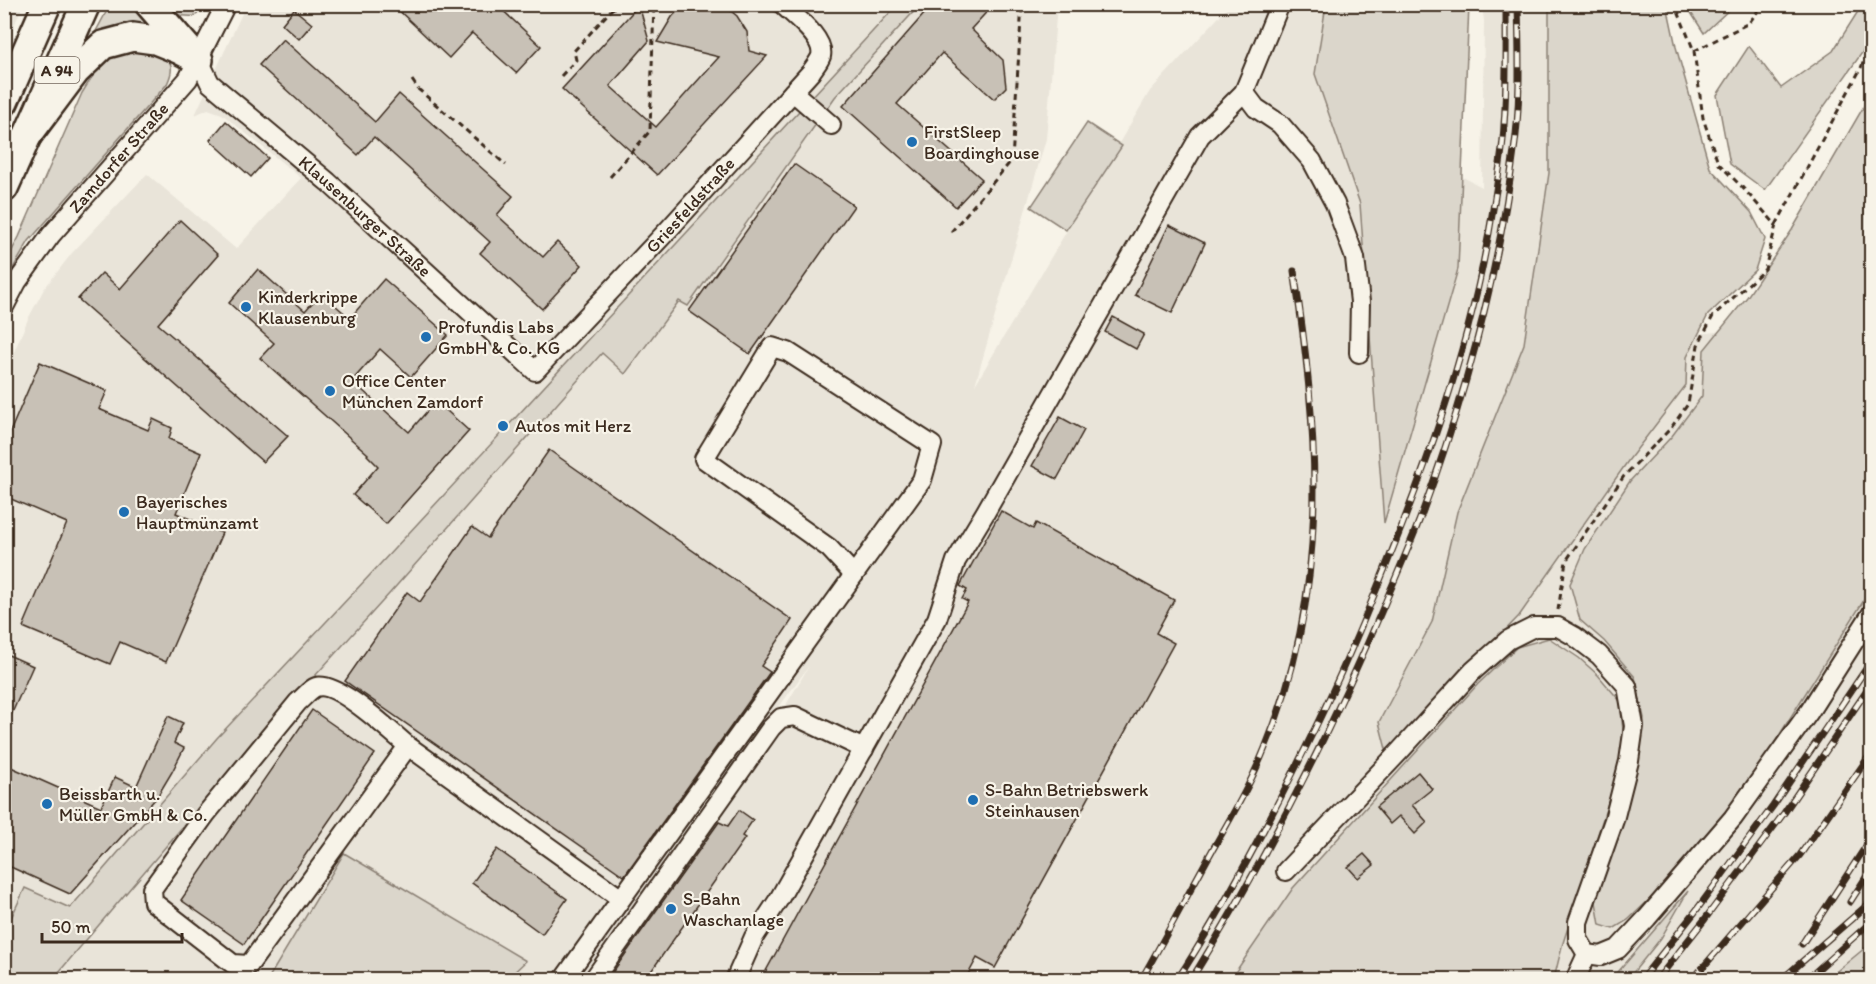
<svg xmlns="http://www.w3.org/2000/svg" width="1876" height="984" font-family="Itim,sans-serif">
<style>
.built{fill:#e9e4d9;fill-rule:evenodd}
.green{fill:#dbd6cb;stroke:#8b8074;stroke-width:1.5}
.building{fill:#c8c1b6;stroke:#3b2a1e;stroke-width:1.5}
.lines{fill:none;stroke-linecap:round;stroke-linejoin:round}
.minor-casing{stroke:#3b2a1e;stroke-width:22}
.highway-casing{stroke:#3b2a1e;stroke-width:32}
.path{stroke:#3b2a1e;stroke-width:3;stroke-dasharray:6 4.5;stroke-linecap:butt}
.minor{stroke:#f7f3e8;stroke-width:18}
.highway{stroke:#f7f3e8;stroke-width:27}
.rail-casing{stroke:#3b2a1e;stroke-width:7}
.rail{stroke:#f7f3e8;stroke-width:4.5;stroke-dasharray:14;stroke-linecap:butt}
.poi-dot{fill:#1f6fb2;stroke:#f7f3e8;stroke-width:2}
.labels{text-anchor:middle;stroke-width:4.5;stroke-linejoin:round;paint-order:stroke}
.shield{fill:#f7f3e8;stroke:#73665b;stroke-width:1.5}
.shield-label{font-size:16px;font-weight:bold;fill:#3b2a1e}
.poi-label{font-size:18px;fill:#3b2a1e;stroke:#f7f3e8;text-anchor:start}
.street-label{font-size:18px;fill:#3b2a1e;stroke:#f7f3e8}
</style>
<rect width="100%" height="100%" fill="#f7f3e8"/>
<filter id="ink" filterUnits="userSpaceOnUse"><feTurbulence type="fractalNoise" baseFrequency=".0167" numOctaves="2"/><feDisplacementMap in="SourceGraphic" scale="12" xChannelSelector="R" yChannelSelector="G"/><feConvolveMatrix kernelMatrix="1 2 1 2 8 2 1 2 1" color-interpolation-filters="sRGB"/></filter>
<g filter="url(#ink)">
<g class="built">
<path d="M5 4 23 5 5 46 4 5Z"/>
<path d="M246 5H1057L1046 139 975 385 1150 91 1230 5H1326L1315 74 1326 106 1482 187 1484 21 1482 5H1549V173L1542 218 1557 227 1537 354 1739 329 1871 109V979L5 980V373L28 319 44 289 72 253 147 174 236 249 301 178 222 114 208 109 195 115ZM809 666 747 771 604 950 792 689Z"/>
</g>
<g class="green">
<path d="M110 5H133L150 27H117L95 33Z"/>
<path d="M162 5H206L195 16C181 17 172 14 162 5Z"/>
<path d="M897 5H920L835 97 688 306 679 301 625 374 602 353 390 593 247 751 53 979 5 980V931L25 888 70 908 217 738 370 575Z"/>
<path d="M1326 5H1469L1458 269 1384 523 1360 204 1315 74Z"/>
<path d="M1549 5H1667L1676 47 1710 168 1751 212 1765 239 1755 270 1708 315 1687 357 1686 385 1628 461 1519 616 1387 753 1379 722 1432 622 1457 512 1524 344 1549 173Z"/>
<path d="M1686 5H1734L1704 33Z"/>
<path d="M1862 5H1871V40L1765 190 1730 164 1717 95 1749 46 1781 88 1833 51Z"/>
<path d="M137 49C159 55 181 55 167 84L29 241 5 282V264L19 237 82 93 98 67 112 57Z"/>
<path d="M1871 94V589L1745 790 1654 895 1628 920 1613 929 1600 925 1596 902 1638 762 1644 718 1635 677 1604 641 1580 620 1570 584 1585 549 1630 481 1672 436 1702 396 1704 350 1747 297 1792 230Z"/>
<path d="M1087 123 1122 146 1066 230 1031 207Z"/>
<path d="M1549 638 1579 658 1598 675 1620 701 1625 750 1562 946 1554 979 1230 980 1293 888 1478 684 1517 647Z"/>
<path d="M344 853 526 961 507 979H268Z"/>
<path d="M1688 891 1661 938 1628 979H1612Z"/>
<path d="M1871 943V979H1827L1832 975Z"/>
</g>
<g class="building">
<path d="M392 4H496L541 46 516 73 472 33 449 58Z"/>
<path d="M689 4H717L726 7 737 16 747 32 749 51 767 56 657 175 562 89 639 5 649 41 610 86 656 127 719 57 657 42 672 17 680 8Z"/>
<path d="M933 4H994L971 29 1003 60 1006 87 994 99 942 53 897 104 982 179 956 207 843 106Z"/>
<path d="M294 9 312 24 299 39 282 24Z"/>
<path d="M283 39 375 122 399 94 513 196 497 215 543 257 557 242 582 265 542 309 480 253 490 242 374 137 358 155 259 65Z"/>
<path d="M226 121 268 158 251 177 210 140Z"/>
<path d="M794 164 854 206 750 354 689 311Z"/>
<path d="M180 220 218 255 158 324 288 436 263 462 78 299 102 273 120 289Z"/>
<path d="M1169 225 1205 243 1172 313 1135 295Z"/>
<path d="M258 269 305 311 321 293 350 318 384 279 448 335 411 377 380 349 352 381 409 432 436 401 469 431 386 524 353 495 378 466 367 455 368 454 260 358 274 343 229 303Z"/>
<path d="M1113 317 1144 334 1136 349 1105 332Z"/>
<path d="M40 362 107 391 99 409 148 430 153 419 172 428 169 439 201 453 176 513 222 533 166 662 120 642 110 664 23 627 67 523 4 496V446Z"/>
<path d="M1060 417 1084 430 1057 479 1032 466Z"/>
<path d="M549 450 792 620 761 666 770 672 624 876 345 681 407 592 420 602 472 527 488 538Z"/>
<path d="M1001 511 1033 529 1036 523 1174 600 1156 633 1174 643 995 968 977 958 965 980H761L968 602 962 599 967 590 960 586Z"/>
<path d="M4 653 33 666 4 731Z"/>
<path d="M312 710 375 754 244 944 181 900Z"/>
<path d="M168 716 183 723 174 743 184 748 172 772 157 797 70 894 4 864V764L101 807 115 777 136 787Z"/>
<path d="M1418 772 1432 789 1412 805 1427 822 1415 834 1399 816 1390 824 1376 807Z"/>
<path d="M739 810 753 820 742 836 745 838 645 980H607L719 822 728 826Z"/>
<path d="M497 849 567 899 542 934 472 883Z"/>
<path d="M1364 854 1374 865 1358 878 1348 867Z"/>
</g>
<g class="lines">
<defs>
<g id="minor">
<path id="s1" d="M199 60 210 83 328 182 535 371 669 229 811 72C814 67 819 62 821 56 825 38 794 16 782 4"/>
<path d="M793 92 831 125"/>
<path d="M1244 92 1256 108 1280 124 1312 161 1335 204 1355 258 1360 302 1359 353"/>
<path id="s2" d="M4 307 17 282 51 235 188 79 226 4"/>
<path d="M408 746C391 732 337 680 316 687 310 689 303 698 298 702L206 814 152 889 153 902 233 964 249 965 408 746 620 898"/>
<path d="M1286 871 1399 752 1473 671 1508 640 1534 627H1558L1574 636 1599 655 1627 686 1634 726 1629 761 1614 820 1578 922V939L1587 954 1601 956 1618 949 1647 918 1733 818 1809 712 1872 613"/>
<path d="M563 980 922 480 932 445 788 352 772 347 704 459 829 548 854 575"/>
<path d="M593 980 771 728 781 718 795 716 864 749"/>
<path d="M735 980 754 937 779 899 937 619 956 561 985 513 1200 136 1244 92 1280 4"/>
<path d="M1575 980 1587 954"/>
</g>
<g id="highway">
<path d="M149 4 190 51"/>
<path d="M4 102 47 4"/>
<path d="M28 135 76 71 103 45 133 37 155 40 180 50 199 60"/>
<path d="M4 188 86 4"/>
</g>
</defs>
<use href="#minor" class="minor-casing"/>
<use href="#highway" class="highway-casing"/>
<g class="path">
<path d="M1694 51 1749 23 1763 4"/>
<path d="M561 76 576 60 574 51 612 9 623 4"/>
<path d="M412 80 418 89 506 165"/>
<path d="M610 177 650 131 654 4"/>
<path d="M1776 225 1861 68 1872 40"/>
<path d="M951 232 1012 160 1022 4"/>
<path d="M1558 610 1566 561 1624 476 1671 428 1688 404 1698 345 1713 316 1765 269 1776 225 1742 187 1718 163 1703 118 1694 51 1675 4"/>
</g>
<use href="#minor" class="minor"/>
<use href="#highway" class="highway"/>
<defs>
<g id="rail">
<path d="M1850 902 1872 868"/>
<path d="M1802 944 1872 837"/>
<path d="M1141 980C1166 936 1189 892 1213 849 1232 816 1251 783 1265 748 1330 591 1320 435 1294 271"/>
<path d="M1177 980C1208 933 1235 884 1261 835 1299 763 1334 692 1365 617 1421 483 1472 348 1494 203 1498 177 1503 151 1504 125 1507 85 1506 45 1506 4"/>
<path d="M1191 980C1266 859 1330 733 1385 603 1397 574 1410 545 1421 516 1465 398 1498 276 1514 151 1521 103 1519 53 1518 4"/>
<path d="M1641 980 1695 912 1773 806 1872 660"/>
<path d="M1657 980 1705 919 1784 813 1872 683"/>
<path d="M1692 980 1800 855 1872 752"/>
<path d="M1781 980 1872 901"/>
<path d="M1806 980 1872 921"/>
</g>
</defs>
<use href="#rail" class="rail-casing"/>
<use href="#rail" class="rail"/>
</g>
</g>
<g class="poi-dot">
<circle cx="912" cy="142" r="6"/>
<circle cx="246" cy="307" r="6"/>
<circle cx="426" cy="337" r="6"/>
<circle cx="330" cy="391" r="6"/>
<circle cx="503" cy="426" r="6"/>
<circle cx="124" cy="512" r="6"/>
<circle cx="973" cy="800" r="6"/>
<circle cx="47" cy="804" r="6"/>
<circle cx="671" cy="909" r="6"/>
</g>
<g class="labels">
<rect class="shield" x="34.5" y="57" width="45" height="26" rx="4.5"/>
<g class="shield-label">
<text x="57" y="76">A 94</text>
</g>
<g class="poi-label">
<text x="924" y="138">FirstSleep<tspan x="924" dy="21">Boardinghouse</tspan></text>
<text x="258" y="303">Kinderkrippe<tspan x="258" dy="21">Klausenburg</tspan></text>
<text x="438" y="333">Profundis Labs<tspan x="438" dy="21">GmbH &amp; Co. KG</tspan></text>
<text x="342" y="387">Office Center<tspan x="342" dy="21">München Zamdorf</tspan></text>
<text x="515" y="432">Autos mit Herz</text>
<text x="136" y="508">Bayerisches<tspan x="136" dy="21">Hauptmünzamt</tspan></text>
<text x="985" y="796">S-Bahn Betriebswerk<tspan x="985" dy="21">Steinhausen</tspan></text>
<text x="59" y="800">Beissbarth u.<tspan x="59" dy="21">Müller GmbH &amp; Co.</tspan></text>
<text x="683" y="905">S-Bahn<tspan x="683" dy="21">Waschanlage</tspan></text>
</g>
<g class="street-label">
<text dy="6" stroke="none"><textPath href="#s2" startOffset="189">Zamdorfer Straße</textPath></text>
<text dy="6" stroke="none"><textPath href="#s1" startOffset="687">Griesfeldstraße</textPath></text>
<text dy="6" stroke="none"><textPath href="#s1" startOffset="230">Klausenburger Straße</textPath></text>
</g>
</g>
<rect width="1876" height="984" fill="none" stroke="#f7f3e8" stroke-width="24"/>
<rect x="12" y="12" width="1852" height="960" fill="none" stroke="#3b2a1e" stroke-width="2" filter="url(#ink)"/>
<path d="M42 933v9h140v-9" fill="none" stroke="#3b2a1e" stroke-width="3"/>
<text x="51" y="933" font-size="18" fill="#3b2a1e" stroke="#f7f3e8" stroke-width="4.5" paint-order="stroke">50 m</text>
</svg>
